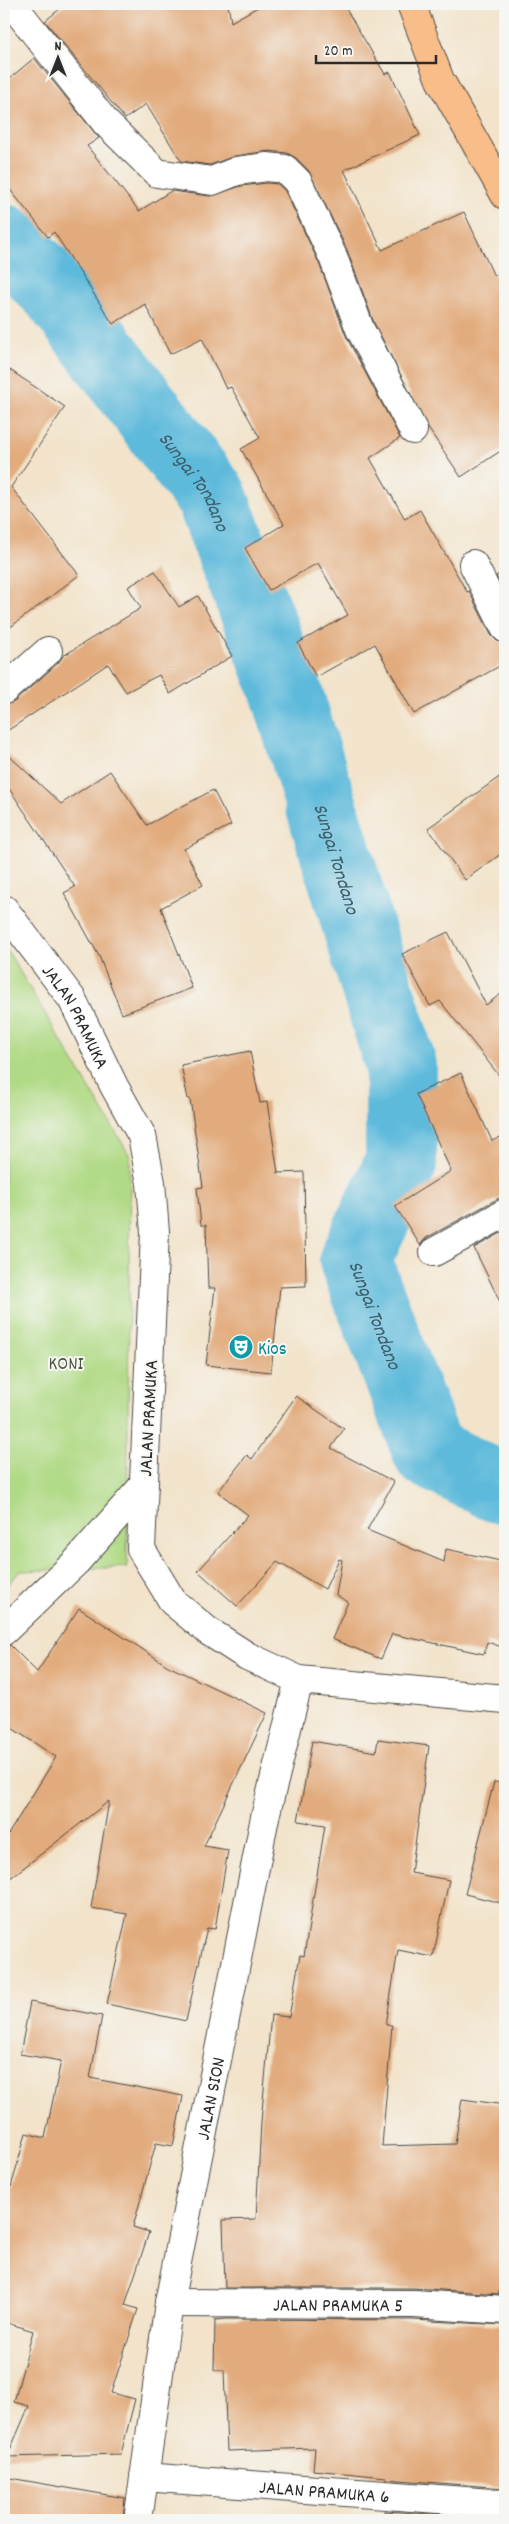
<svg xmlns="http://www.w3.org/2000/svg" width="509" height="2524" font-family="Dekko,sans-serif">
<style>
.green{fill:#b1da86;stroke:#6e8258}
.lines{fill:none;stroke-linecap:round;stroke-linejoin:round}
.river{stroke:#5dbadb;stroke-width:72}
.building{fill:#e2ab7d}
.minor-casing{stroke:#494743;stroke-width:30}
.major-casing{stroke:#494743;stroke-width:30}
.minor{stroke:#fff;stroke-width:28}
.major{stroke:#f8bd88;stroke-width:28}
.labels{text-anchor:middle;stroke-width:4;stroke-linejoin:round;paint-order:stroke}
.street-label{font-size:19px;fill:#2b2b2b;stroke:#f6f6f2}
.culture-label{font-size:19px;fill:#0d838f;stroke:#f6f6f2;text-anchor:start}
.park-label{font-size:19px;fill:#4c5742;stroke:#f6f6f2}
.water-label{font-size:20px;font-style:italic;fill:#3c5d69;stroke:#f6f6f2}
</style>
<rect width="100%" height="100%" fill="#f6f6f2"/>
<filter id="ink" filterUnits="userSpaceOnUse"><feTurbulence type="fractalNoise" baseFrequency=".02" numOctaves="2"/><feDisplacementMap in="SourceGraphic" scale="10" xChannelSelector="R" yChannelSelector="G"/><feConvolveMatrix kernelMatrix="1 2 1 2 8 2 1 2 1" color-interpolation-filters="sRGB"/></filter>
<filter id="wash" filterUnits="userSpaceOnUse"><feTurbulence type="fractalNoise" baseFrequency=".0096" numOctaves="4" result="noise"/><feDisplacementMap in="SourceGraphic" scale="20" xChannelSelector="R" yChannelSelector="G"/><feGaussianBlur stdDeviation="1.12" result="paint"/><feColorMatrix in="noise" values="0 0 0 0 0 0 0 0 0 0 0 0 0 0 0 0 0 1.4 0 .05"/><feComposite in="paint" operator="in"/></filter>
<g filter="url(#wash)">
<rect width="100%" height="100%" fill="#f2e3ca"/>
<path class="green" d="M4 945 130 1156 127 1567 20 1571 4 1589Z"/>
<g class="lines">
<path class="river" id="s1" d="M4 240 56 291 211 496 286 690 401 1066V1163L355 1260 429 1453 498 1487 505 1486"/>
</g>
<g id="blocks">
<g class="building">
<path d="M66 4H228L231 22 263 4H343L385 74 390 72 420 135 344 170 382 250 464 212 494 276 505 269V448L461 477 428 428 374 323 347 250 309 171 296 158 287 153 269 151 235 156 210 165 181 161 146 104 125 119 45 21Z"/>
<path d="M34 58 99 138 87 146 139 211 171 191 210 196 241 186 267 183 278 184 285 191 319 263 346 336 400 438 370 458 405 519 420 510 467 592 469 591 491 635 497 641 505 643V663L414 714 375 644 316 677 298 643 348 615 318 563 269 590 245 548 284 524 241 449 260 438 231 387 226 389 202 338 170 354 145 304 113 324 54 232 48 237 4 182V83Z"/>
<path d="M4 366 65 407 11 487 79 575 4 632Z"/>
<path d="M155 571 179 607 198 596 232 656 170 694 159 675 126 692 108 664 4 733V705L14 702 58 663 63 656 141 608 128 587Z"/>
<path d="M505 571V594L496 576Z"/>
<path d="M4 751 61 804 110 771 147 825 213 790 231 825 184 849 203 885 161 908 192 988 122 1014 99 956 64 893 75 887 4 781Z"/>
<path d="M505 773V851L465 880 428 828Z"/>
<path d="M448 932 486 1005 505 991V1083L440 1001 430 1006 402 954Z"/>
<path d="M250 1051 260 1103 267 1102 278 1173 304 1172 306 1286 280 1287 271 1372 206 1365 215 1288H208L206 1225H201L197 1188 203 1187 190 1099H188L181 1065Z"/>
<path d="M461 1073 492 1141 505 1135V1197L497 1199 426 1238 420 1245 395 1206 451 1171 416 1094Z"/>
<path d="M505 1231V1312L474 1248Z"/>
<path d="M296 1396 344 1429 331 1448 394 1482 367 1530 444 1562 446 1549 505 1562V1648L487 1642 484 1654 392 1634 381 1659 332 1639 348 1602 336 1595 342 1560 339 1559 325 1589 277 1562 237 1606 198 1571 248 1515 218 1492 247 1455 252 1459Z"/>
<path d="M79 1608 168 1666 267 1713 204 1846 228 1850 215 1929 207 1928 186 2021 107 2004 127 1914 91 1908 109 1801 4 1883V1841L56 1757 4 1723V1646L10 1645 37 1672Z"/>
<path d="M378 1739 429 1746 411 1873 449 1880 433 1957 398 1950 386 2025H392L382 2146 455 2144 462 2099 505 2105V2225L499 2294 414 2288H225L223 2220 256 2219 261 2122 271 2015 289 2017 300 1955 304 1956 325 1825 298 1821 312 1741 376 1752Z"/>
<path d="M494 1782 505 1783V1904L465 1894Z"/>
<path d="M30 2002 102 2016 90 2078 183 2096 173 2146 156 2143 133 2227 149 2232 125 2305 138 2309 111 2393 135 2399 121 2454 7 2457 29 2406 14 2402 33 2331 4 2322V2185L11 2187 26 2133 45 2138 61 2061 20 2054Z"/>
<path d="M226 2319 413 2320 505 2325V2488L386 2479V2477L313 2470 315 2448 227 2451 224 2370H214L215 2320Z"/>
<path d="M4 2477 125 2498 123 2520H4Z"/>
<path d="M384 2511 505 2519V2520H383Z"/>
</g>
</g>
</g>
<g filter="url(#ink)">
<use href="#blocks" fill-opacity="0" stroke="#494743" stroke-width="1"/>
<g class="lines">
<defs>
<g id="minor">
<path d="M12 4 106 123 157 173 212 181 237 171 267 167 285 169 298 182 333 257 360 329 413 430"/>
<path d="M473 564 505 628"/>
<path d="M4 690 48 651"/>
<path id="s2" d="M4 909 72 999 114 1086 142 1136 151 1183 155 1232 141 1549 173 1602 208 1631 247 1656 299 1680 505 1699"/>
<path d="M434 1252 505 1213"/>
<path d="M4 1631 76 1562 144 1485"/>
<path id="s3" d="M169 2303 414 2304 505 2310"/>
<path id="s4" d="M144 2477 505 2504"/>
<path id="s5" d="M138 2520 169 2303 265 1817 299 1680"/>
</g>
<path id="major" d="M411 4 440 80 505 195"/>
</defs>
<use href="#minor" class="minor-casing"/>
<use href="#major" class="major-casing"/>
<use href="#minor" class="minor"/>
<use href="#major" class="major"/>
</g>
</g>
<defs>
<symbol id="theatre-disc" viewBox="-11 -11 22 22"><circle r="9.5" fill="#0f9aa8" stroke="#f6f6f2"/><path d="M-5-5.5Q0-4 5-5.5V0Q5 5 0 6Q-5 5-5 0ZM-3.3-2.5H-1v1.5H-3.3ZM1-2.5H3.3v1.5H1ZM-2.8 1Q0 5.5 2.8 1Z" fill="#fff"/></symbol>
</defs>
<g fill-rule="evenodd">
<use href="#theatre-disc" x="227" y="1333" width="28" height="28"/>
</g>
<g class="labels">
<g class="street-label">
<text dy="7" stroke="none"><textPath href="#s2" startOffset="130">JALAN PRAMUKA</textPath></text>
<text transform="translate(147 1418) rotate(-87)" y="7">JALAN PRAMUKA</text>
<text dy="7" stroke="none"><textPath href="#s5" startOffset="428">JALAN SION</textPath></text>
<text dy="7" stroke="none"><textPath href="#s3" startOffset="169">JALAN PRAMUKA 5</textPath></text>
<text dy="7" stroke="none"><textPath href="#s4" startOffset="181">JALAN PRAMUKA 6</textPath></text>
</g>
<g class="culture-label">
<text x="258" y="1354">Kios</text>
</g>
<g class="park-label">
<text x="66" y="1369">KONI</text>
</g>
<g class="water-label">
<text dy="7" stroke="none"><textPath href="#s1" startOffset="309">Sungai Tondano</textPath></text>
<text dy="7" stroke="none"><textPath href="#s1" startOffset="714">Sungai Tondano</textPath></text>
<text dy="7" stroke="none"><textPath href="#s1" startOffset="1194">Sungai Tondano</textPath></text>
</g>
</g>
<rect width="509" height="2524" fill="none" stroke="#f6f6f2" stroke-width="20"/>
<g transform="translate(58 58)" stroke="#f6f6f2" stroke-width="4" paint-order="stroke">
<path d="M0-4L9 19L0 12L-9 19Z" fill="#2b2b2b"/>
<text y="-8" font-size="14" font-weight="bold" text-anchor="middle" fill="#2b2b2b">N</text>
</g>
<path d="M316 55v8h120v-8" fill="none" stroke="#2b2b2b" stroke-width="2.5"/>
<text x="324" y="55" font-size="15" fill="#2b2b2b" stroke="#f6f6f2" stroke-width="4" paint-order="stroke">20 m</text>
</svg>
